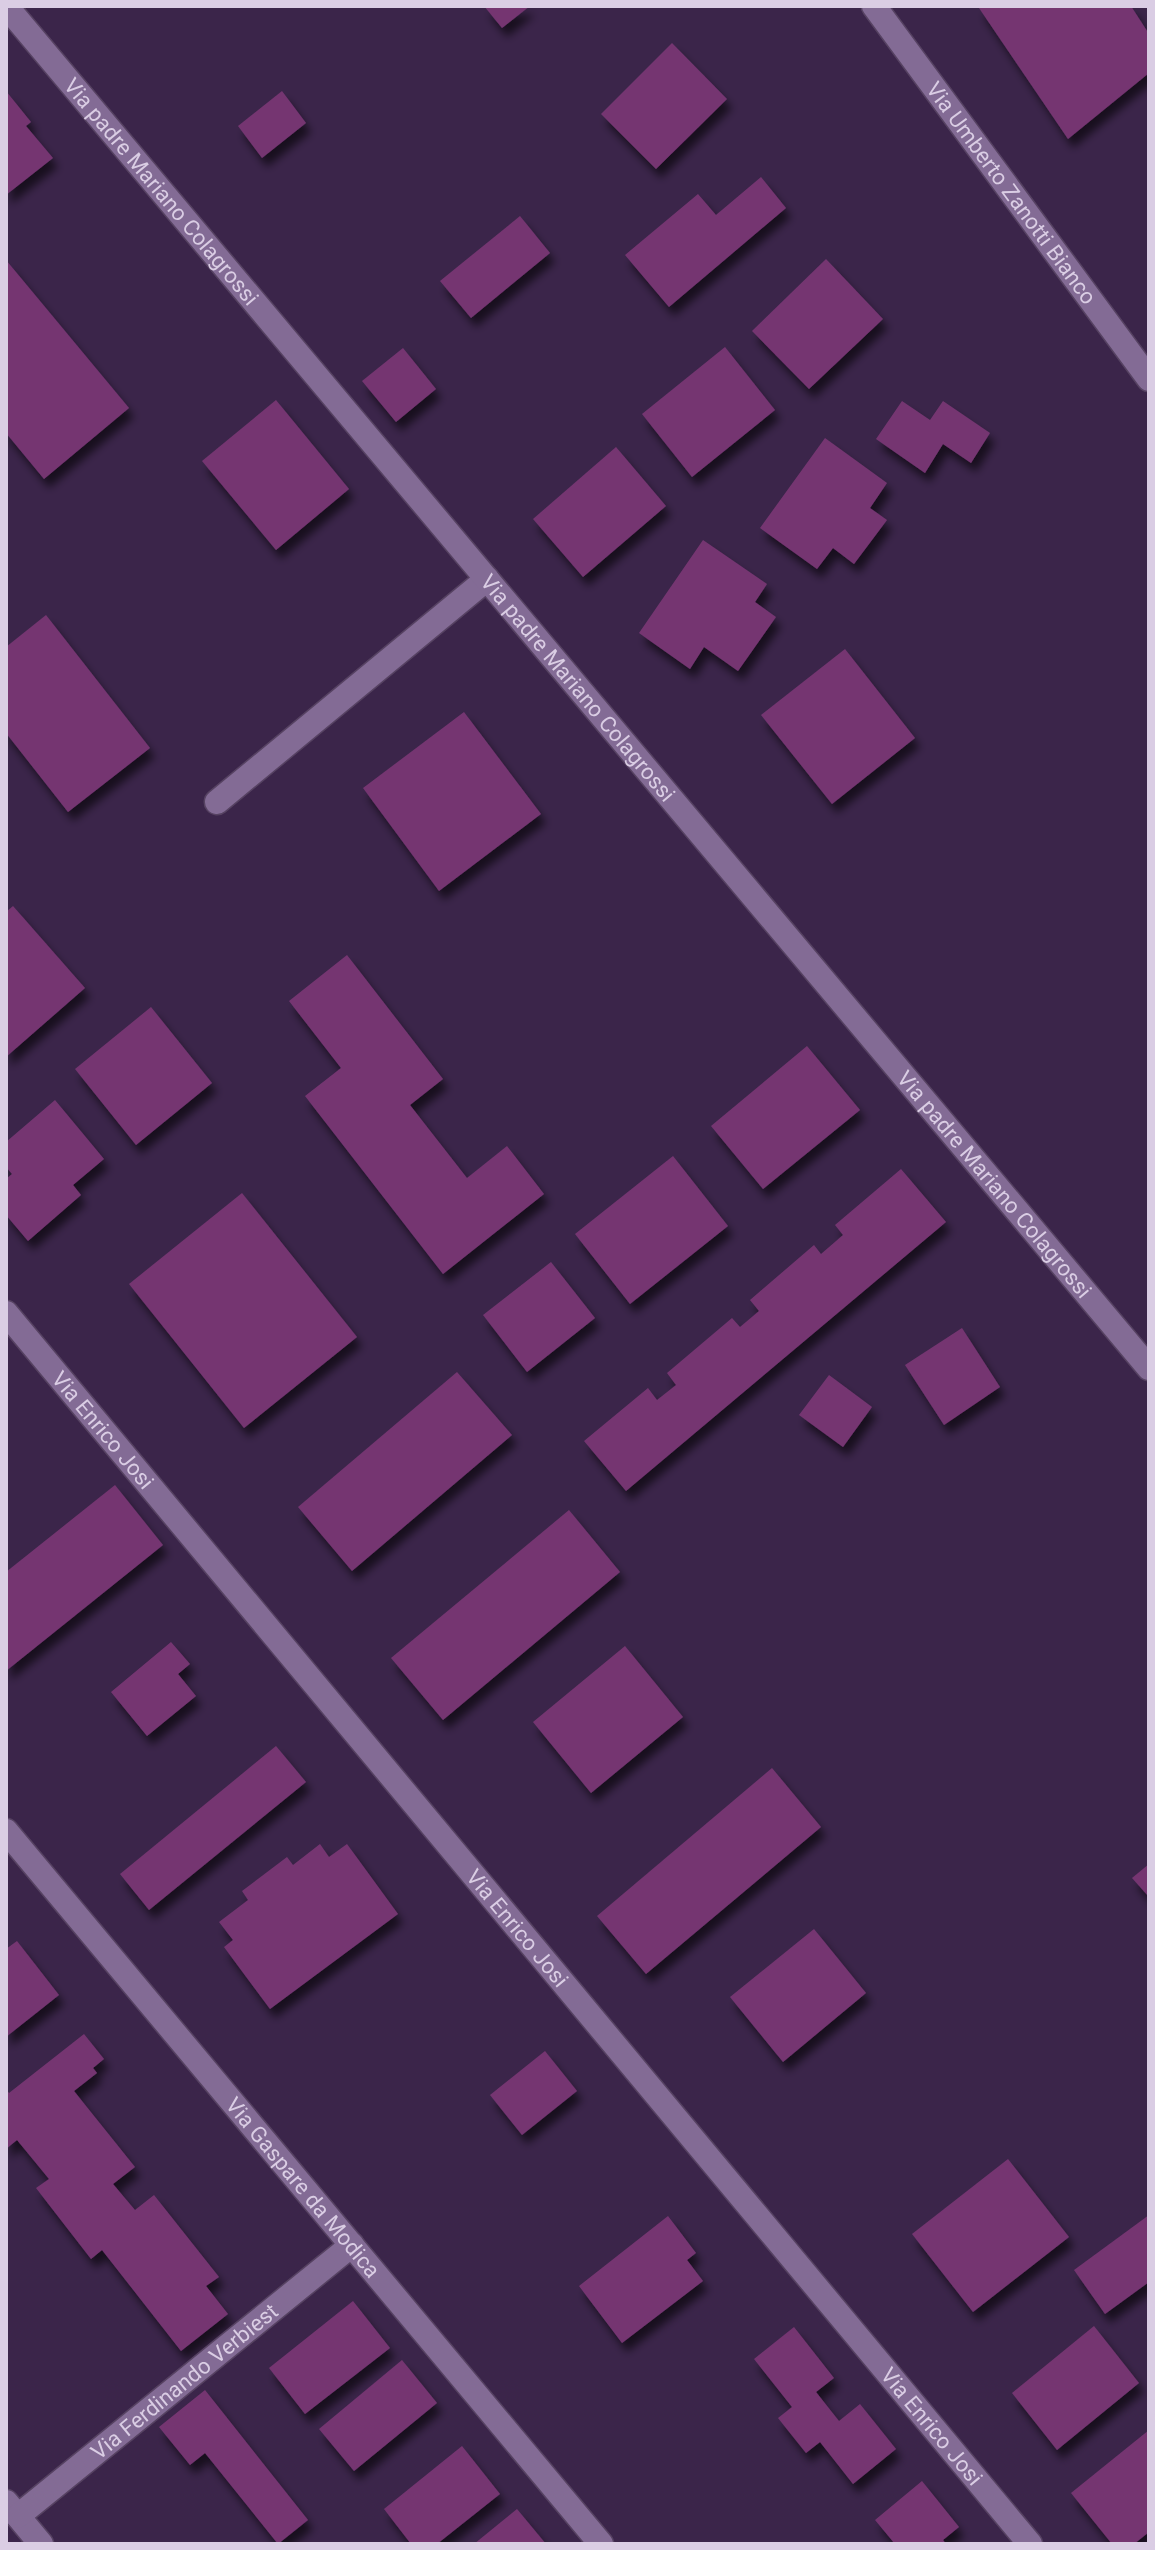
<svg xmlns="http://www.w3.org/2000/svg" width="1155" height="2550" font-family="Roboto,sans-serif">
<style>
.building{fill:#753671;filter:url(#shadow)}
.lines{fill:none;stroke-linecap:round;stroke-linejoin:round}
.lane-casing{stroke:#564262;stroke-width:27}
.street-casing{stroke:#564262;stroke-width:27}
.lane{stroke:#836b95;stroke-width:24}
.street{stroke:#836b95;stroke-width:24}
.labels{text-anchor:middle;stroke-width:8;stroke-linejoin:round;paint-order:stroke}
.street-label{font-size:22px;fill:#dacde4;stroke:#301b3f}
</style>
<defs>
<filter id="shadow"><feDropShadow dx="5" dy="9" stdDeviation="4" flood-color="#0009"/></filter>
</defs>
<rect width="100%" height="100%" fill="#3b254a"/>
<g class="building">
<path d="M484 6H530L502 28Z"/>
<path d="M981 6H1131L1149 34V73L1068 139 979 8Z"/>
<path d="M672 43 727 99 656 169 601 114Z"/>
<path d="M6 91 31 122 26 126 53 158 6 195Z"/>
<path d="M282 91 306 123 262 158 238 126Z"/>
<path d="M761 177 786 208 669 307 625 255 698 194 716 215Z"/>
<path d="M520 216 550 253 471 318 440 281Z"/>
<path d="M826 259 883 319 809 389 752 331Z"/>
<path d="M6 260 129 408 44 479 6 433Z"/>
<path d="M725 347 775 410 692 477 642 414Z"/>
<path d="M403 348 436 389 396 422 362 381Z"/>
<path d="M276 400 349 489 276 550 202 461Z"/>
<path d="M902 401 930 420 943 401 990 433 971 463 943 444 925 473 876 439Z"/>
<path d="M825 438 887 483 870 508 887 520 854 564 833 548 817 569 760 528Z"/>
<path d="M616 447 666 506 583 577 533 519Z"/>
<path d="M703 540 767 584 755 602 776 617 738 671 704 647 690 669 639 633Z"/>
<path d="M46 615 150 748 68 812 6 733V647Z"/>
<path d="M845 649 915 738 832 804 761 715Z"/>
<path d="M464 712 541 814 439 891 363 788Z"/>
<path d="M13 906 85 988 6 1057V912Z"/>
<path d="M347 955 443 1079 410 1105 467 1178 507 1146 544 1194 443 1274 305 1096 341 1068 289 1001Z"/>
<path d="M151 1007 212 1083 136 1145 75 1069Z"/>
<path d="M807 1046 860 1110 763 1189 711 1126Z"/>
<path d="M55 1100 104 1159 73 1185 81 1195 28 1241 6 1215V1179L12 1174 6 1167V1142Z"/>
<path d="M673 1156 728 1226 630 1304 575 1234Z"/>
<path d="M901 1169 946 1222 626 1491 584 1441 648 1388 657 1400 676 1385 667 1373 732 1318 740 1327 759 1311 750 1300 814 1245 821 1254 843 1235 835 1225Z"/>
<path d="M242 1193 357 1337 244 1428 129 1284Z"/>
<path d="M551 1262 595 1318 527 1372 483 1315Z"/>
<path d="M962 1328 1000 1387 944 1425 905 1365Z"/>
<path d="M457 1372 512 1435 352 1571 298 1507Z"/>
<path d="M829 1375 872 1407 843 1447 799 1415Z"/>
<path d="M115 1485 163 1545 6 1671V1572Z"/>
<path d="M569 1510 620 1572 443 1720 391 1658Z"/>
<path d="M171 1642 190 1664 178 1674 196 1696 147 1736 111 1692Z"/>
<path d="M625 1646 683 1717 591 1793 533 1722Z"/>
<path d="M276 1746 306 1782 149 1910 120 1874Z"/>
<path d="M772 1768 821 1827 646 1974 597 1916Z"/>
<path d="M320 1844 329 1857 347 1844 398 1914 270 2009 224 1947 233 1940 219 1922 248 1900 242 1891 287 1857 293 1865Z"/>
<path d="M1149 1864V1897L1132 1878Z"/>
<path d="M814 1929 866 1993 783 2062 730 1997Z"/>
<path d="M17 1941 59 1995 6 2037V1949Z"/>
<path d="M84 2034 104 2059 93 2068 97 2073 74 2091 135 2167 113 2184 135 2210 154 2195 219 2277 206 2286 228 2314 181 2351 102 2250 91 2259 36 2188 49 2179 17 2140 6 2149V2089L9 2093Z"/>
<path d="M545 2051 577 2091 522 2135 490 2095Z"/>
<path d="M1008 2159 1069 2237 973 2312 912 2234Z"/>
<path d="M1149 2215V2282L1105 2314 1074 2270Z"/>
<path d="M668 2216 696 2253 687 2260 703 2281 622 2343 579 2286Z"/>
<path d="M353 2301 390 2348 305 2414 269 2368Z"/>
<path d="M1094 2326 1139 2383 1057 2450 1012 2393Z"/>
<path d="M794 2327 834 2378 816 2392 839 2421 860 2404 896 2449 853 2484 820 2442 806 2453 778 2418 792 2407 754 2359Z"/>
<path d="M402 2360 437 2403 354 2471 319 2429Z"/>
<path d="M205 2390 308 2520 278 2544 205 2453 190 2465 159 2427Z"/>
<path d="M1149 2430V2532L1134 2544H1112L1071 2493Z"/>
<path d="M462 2446 500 2494 437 2544H411L384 2509Z"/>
<path d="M922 2481 959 2527 943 2540 946 2544H895L875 2520Z"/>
<path d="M517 2509 546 2544H474Z"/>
</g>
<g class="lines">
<defs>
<path id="lane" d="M217 802 487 579"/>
<g id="street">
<path id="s1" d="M6 6 1149 1368"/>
<path id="s2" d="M874 6 1149 379"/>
<path id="s3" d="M6 1313 1030 2544"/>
<path id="s4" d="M6 1831 601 2544"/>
<path d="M6 2502 41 2544"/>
<path id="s5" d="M18 2516 352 2245"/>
</g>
</defs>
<use href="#lane" class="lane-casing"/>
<use href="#street" class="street-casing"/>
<use href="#lane" class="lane"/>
<use href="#street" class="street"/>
</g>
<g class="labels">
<g class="street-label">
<text dy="8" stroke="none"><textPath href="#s1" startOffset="242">Via padre Mariano Colagrossi</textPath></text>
<text dy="8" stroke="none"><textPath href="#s2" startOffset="232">Via Umberto Zanotti Bianco</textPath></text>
<text dy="8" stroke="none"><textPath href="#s1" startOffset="890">Via padre Mariano Colagrossi</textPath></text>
<text dy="8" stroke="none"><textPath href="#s1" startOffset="1538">Via padre Mariano Colagrossi</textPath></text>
<text dy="8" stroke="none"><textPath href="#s3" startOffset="152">Via Enrico Josi</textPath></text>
<text dy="8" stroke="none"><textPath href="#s3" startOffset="800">Via Enrico Josi</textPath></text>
<text dy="8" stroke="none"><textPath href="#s4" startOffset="464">Via Gaspare da Modica</textPath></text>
<text dy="8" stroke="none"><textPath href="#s5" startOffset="214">Via Ferdinando Verbiest</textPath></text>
<text dy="8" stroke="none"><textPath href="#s3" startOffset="1448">Via Enrico Josi</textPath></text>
</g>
</g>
<rect width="1155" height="2550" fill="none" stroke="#dacde4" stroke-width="16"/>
</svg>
